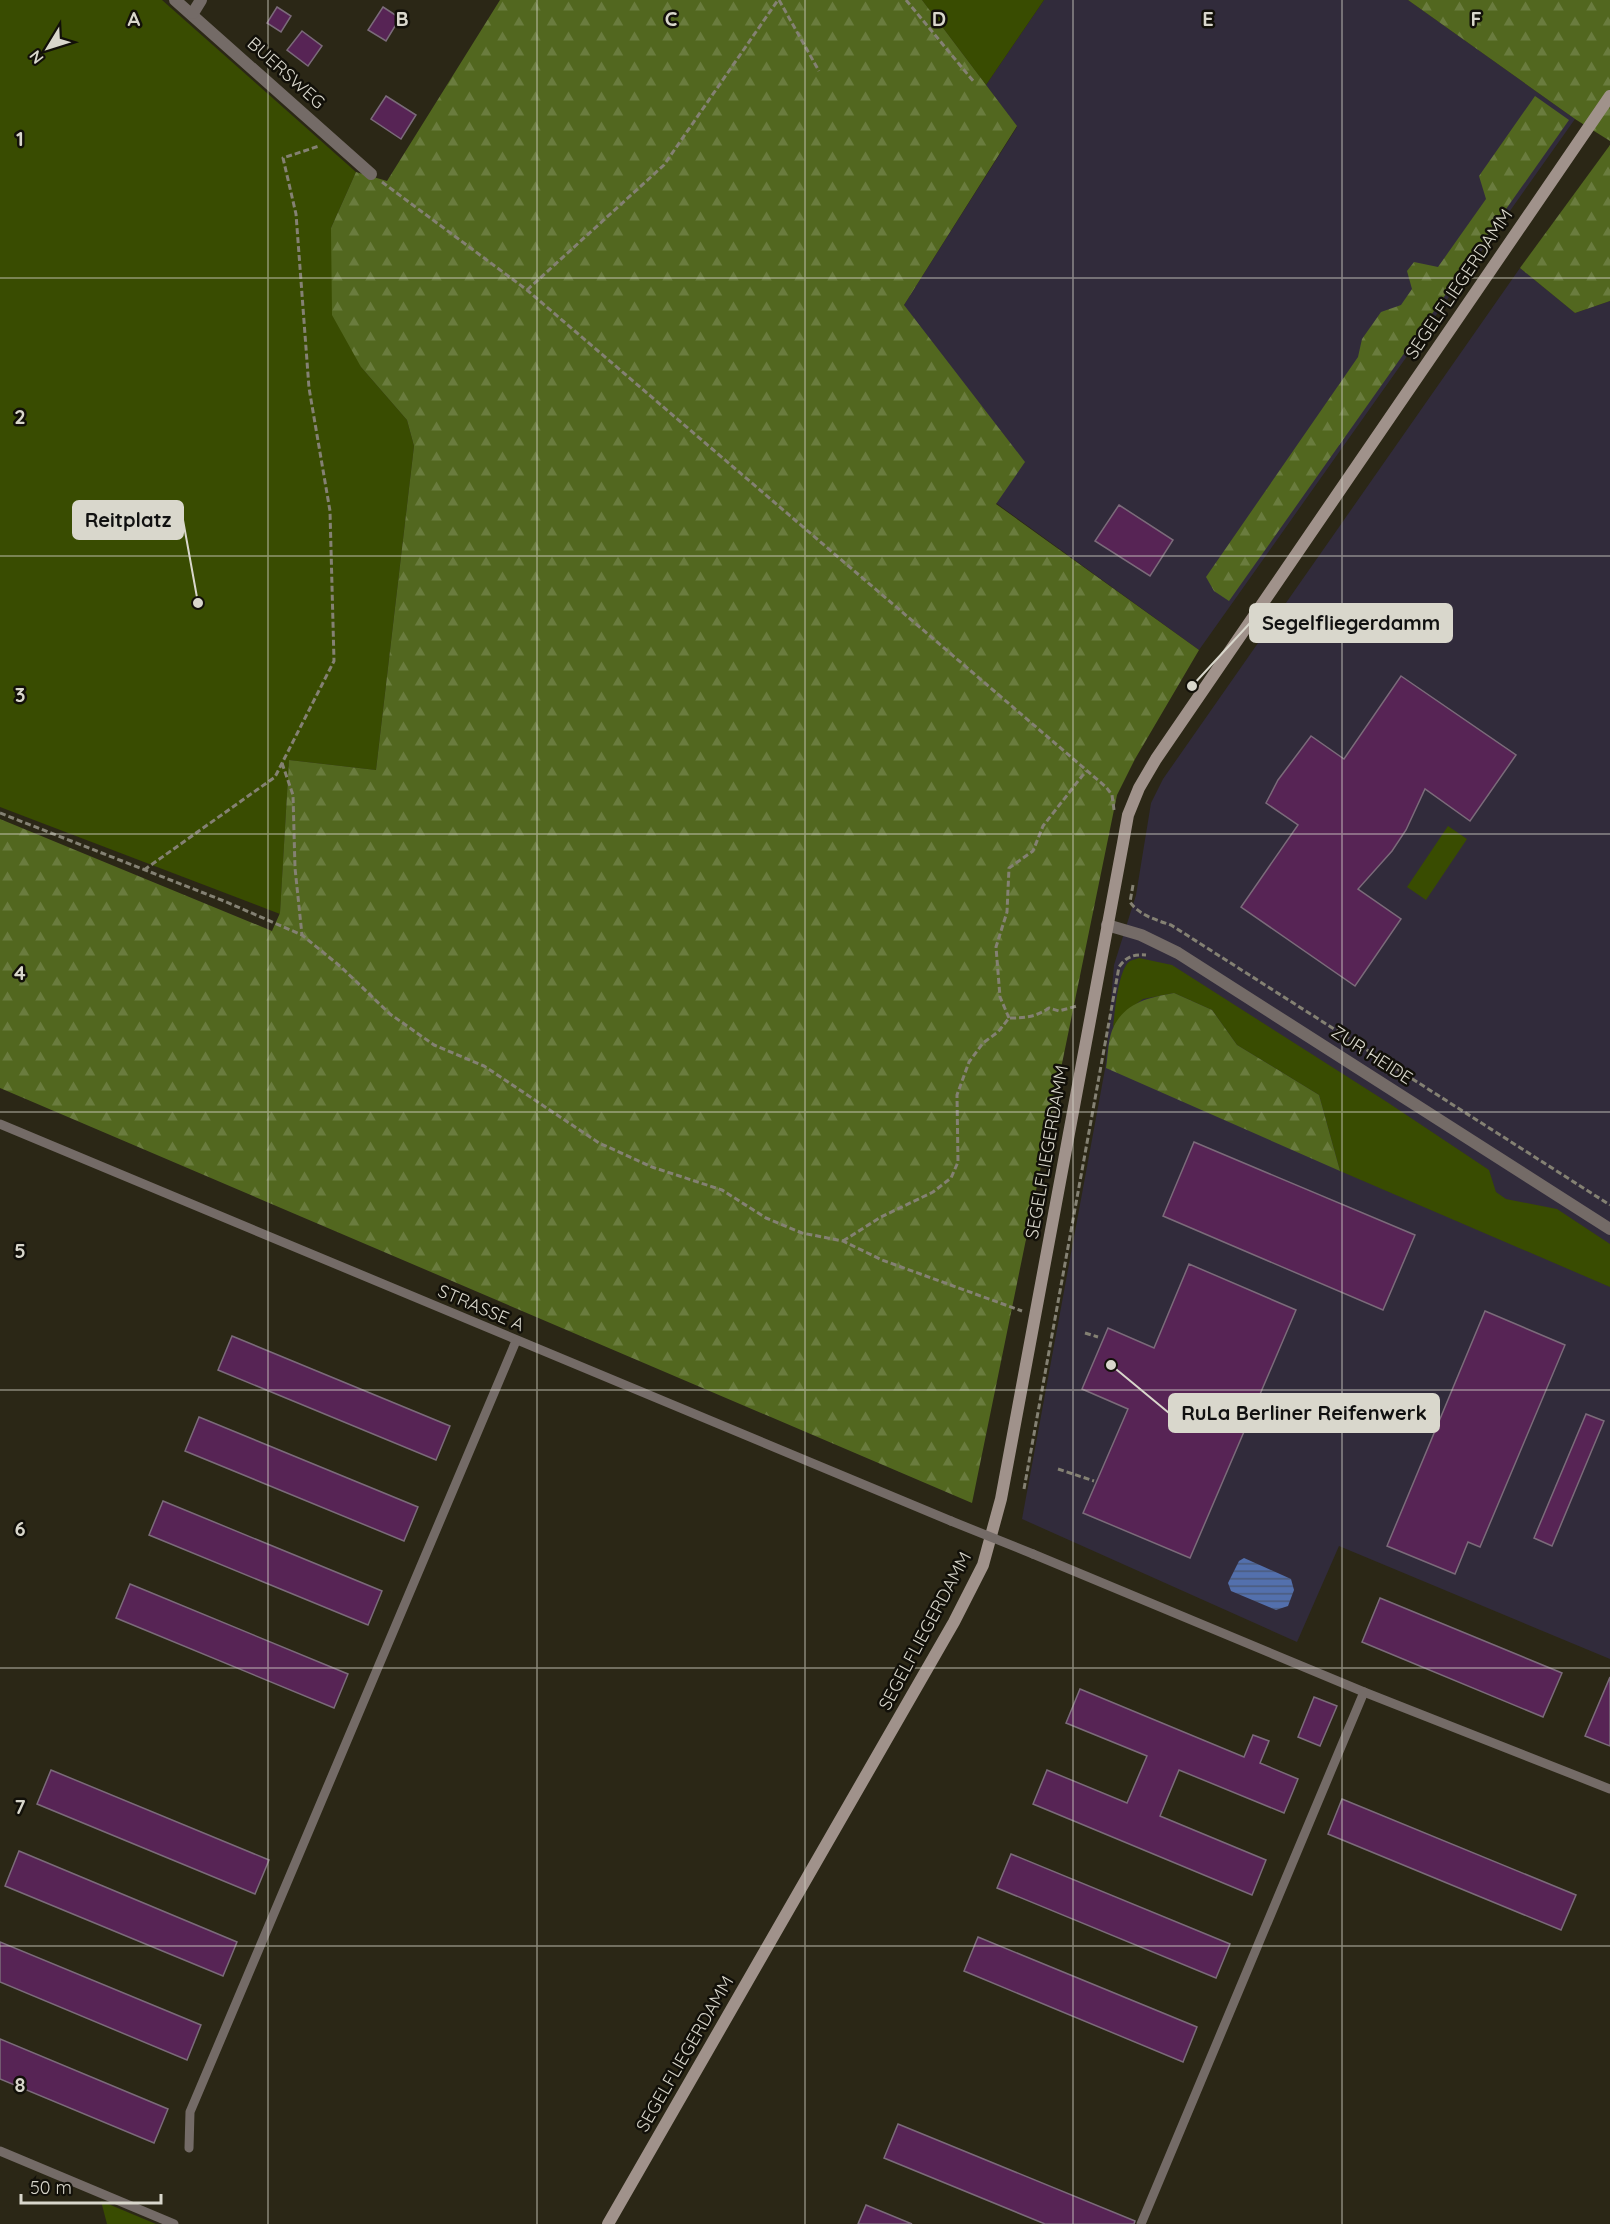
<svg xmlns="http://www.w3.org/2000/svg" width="1610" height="2224" font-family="Quicksand,sans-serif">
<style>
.commercial{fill:#312b3b}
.grass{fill:#394c01}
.forest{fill:url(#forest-firs)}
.water{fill:url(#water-rules)}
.building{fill:#572455;stroke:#7b6b7a;stroke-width:1.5}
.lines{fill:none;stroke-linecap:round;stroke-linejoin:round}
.path{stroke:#848173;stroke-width:3;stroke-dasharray:6 3;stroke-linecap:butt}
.lane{stroke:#746b67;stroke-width:9}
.street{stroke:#746b67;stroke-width:12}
.secondary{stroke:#a0928b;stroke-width:12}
.lane-bridge{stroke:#746b67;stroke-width:9}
.grid{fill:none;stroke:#d9d7cc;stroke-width:1.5;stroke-opacity:0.55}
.labels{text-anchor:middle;stroke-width:5;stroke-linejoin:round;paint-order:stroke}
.street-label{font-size:18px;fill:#d9d7cc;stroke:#121009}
.grid-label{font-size:20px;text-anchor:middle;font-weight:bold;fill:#d9d7cc;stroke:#121009;stroke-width:5;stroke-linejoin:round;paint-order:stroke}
.leader{fill:none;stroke:#d9d7cc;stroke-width:2}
.callout-dot{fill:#d9d7cc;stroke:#121009;stroke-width:2}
.callout{fill:#d9d7cc;stroke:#d9d7cc;stroke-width:2}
.callout-label{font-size:20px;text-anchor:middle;font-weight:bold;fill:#111}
</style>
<defs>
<pattern id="forest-firs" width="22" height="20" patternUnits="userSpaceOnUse" patternTransform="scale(1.5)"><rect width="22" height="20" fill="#52671f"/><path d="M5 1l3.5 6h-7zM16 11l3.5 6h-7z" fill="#6a7c3e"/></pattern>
<pattern id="water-rules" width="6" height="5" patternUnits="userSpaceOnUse" patternTransform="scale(1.5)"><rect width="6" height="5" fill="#5370ad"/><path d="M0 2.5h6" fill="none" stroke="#4b5a7b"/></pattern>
</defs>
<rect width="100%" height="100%" fill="#2b2716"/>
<g class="commercial">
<path d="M1044 0H1408L1575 119 1199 650 996 503 904 305 1017 127 986 85Z"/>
<path d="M1520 268 1575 313 1610 301V1659L1339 1546 1297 1642 1022 1519 1105 1069 1114 965 1136 895 1151 803 1163 779Z"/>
</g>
<g class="grass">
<path d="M0 0H162L356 172 331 228 361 367 407 420 414 446 376 770 289 760 280 914 0 807Z"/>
<path d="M922 0H1044L986 85 1017 126Z"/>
<path d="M1448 826 1467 839 1426 900 1407 887Z"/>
<path d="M1139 958 1172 965 1387 1102 1489 1170 1496 1192 1506 1199 1557 1209 1610 1244V1287L1340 1171 1319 1095 1237 1045 1212 1010 1174 993 1143 999 1124 1013 1113 1027C1115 1012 1118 969 1130 961 1132 960 1137 959 1139 958Z"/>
<path d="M101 2201 156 2224H107Z"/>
</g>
<g class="forest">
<path d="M500 0H922L1017 126 904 305 1025 462 996 504 1199 650 1135 759 1117 795 972 1503 0 1088V819L272 931 280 913 289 760 376 770 414 446 407 420 361 367 332 315 331 228 356 172 387 181Z"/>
<path d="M1408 0H1610V141L1575 119Z"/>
<path d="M1535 96 1569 120 1229 601 1214 591 1206 577 1358 357 1362 339 1381 312 1401 305 1412 289 1407 271 1414 262 1438 267 1486 199 1479 176Z"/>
<path d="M1610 145V301L1575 313 1520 268Z"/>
<path d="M1174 993 1212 1010 1237 1045 1319 1095 1340 1171 1106 1068C1108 1055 1108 1037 1114 1026 1126 1002 1151 997 1174 993Z"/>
</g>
<path class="water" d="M1244 1558 1291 1579 1294 1590 1288 1606 1276 1610 1231 1591 1228 1583 1239 1561Z"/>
<g class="building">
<path d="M277 7 291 16 281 32 267 23Z"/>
<path d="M383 7 400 18 386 41 368 30Z"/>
<path d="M302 31 322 46 308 66 287 50Z"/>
<path d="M386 96 416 115 401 139 371 119Z"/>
<path d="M1119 505 1173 540 1150 576 1095 541Z"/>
<path d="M1401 676 1516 755 1470 821 1425 789 1406 830 1392 851 1358 889 1401 919 1355 986 1241 907 1298 825 1266 803 1278 780 1311 736 1344 759Z"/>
<path d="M1194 1142 1415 1235 1383 1310 1163 1216Z"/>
<path d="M1189 1264 1296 1310 1190 1558 1083 1513 1128 1409 1082 1389 1108 1328 1154 1348Z"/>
<path d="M1485 1311 1565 1345 1480 1547 1468 1542 1455 1574 1387 1546Z"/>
<path d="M232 1336 450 1426 436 1460 218 1370Z"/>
<path d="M1586 1414 1604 1421 1552 1546 1534 1538Z"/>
<path d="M199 1417 418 1507 404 1541 185 1451Z"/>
<path d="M163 1501 382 1591 368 1625 149 1535Z"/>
<path d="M130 1584 348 1674 334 1708 116 1618Z"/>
<path d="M1380 1598 1562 1673 1543 1717 1362 1642Z"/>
<path d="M1610 1677V1746L1585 1736Z"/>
<path d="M1080 1689 1244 1757 1253 1735 1269 1741 1260 1763 1298 1779 1284 1813 1179 1770 1160 1816 1266 1860 1252 1895 1033 1804 1047 1770 1127 1803 1147 1756 1066 1723Z"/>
<path d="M1314 1697 1337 1706 1320 1746 1298 1737Z"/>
<path d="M51 1770 269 1860 255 1894 37 1804Z"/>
<path d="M1342 1799 1576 1895 1561 1930 1328 1834Z"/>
<path d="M19 1851 237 1942 223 1976 5 1886Z"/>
<path d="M1011 1854 1230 1944 1216 1978 997 1888Z"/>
<path d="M978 1937 1197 2027 1183 2062 964 1971Z"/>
<path d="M0 1942 201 2025 187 2060 0 1982Z"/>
<path d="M0 2039 168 2109 154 2143 0 2079Z"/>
<path d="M898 2124 1135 2221 1134 2224H1045L884 2158Z"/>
<path d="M866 2205 912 2224H858Z"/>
</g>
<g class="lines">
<g class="path">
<path d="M779 0 819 71"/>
<path d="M906 0 974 82"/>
<path d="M382 182 527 290 1106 787 1112 795 1114 810"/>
<path d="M527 290 664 165 778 0"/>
<path d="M282 763 293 795 295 868 302 935"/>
<path d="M0 813 224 901 302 935 341 967 390 1014 434 1045 484 1066 599 1143 652 1167 722 1190 766 1218 802 1233 843 1241 882 1260 1022 1311"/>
<path d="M144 870 275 777 334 661 330 511 309 388 296 214 283 158 319 146"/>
<path d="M1133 885 1130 902C1139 915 1156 920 1171 925L1610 1205"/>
<path d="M1009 1018 1000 997 996 947 1007 912 1009 868 1033 851 1043 826 1086 771"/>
<path d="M843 1241 881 1217 933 1192 951 1178 958 1162 957 1095 969 1062 983 1043 998 1032 1009 1018C1025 1018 1036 1017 1049 1008L1059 1011 1077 1006"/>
<path d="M1085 1333 1098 1337"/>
<path d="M1058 1469 1094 1481"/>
<path d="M1024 1489 1119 967C1126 957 1133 954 1146 955"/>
</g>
<g class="lane">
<path d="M0 1124 951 1521"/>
<path d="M1033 1554 1364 1692 1610 1789"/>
<path d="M189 2148 190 2112 516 1341"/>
<path d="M0 2151 174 2224"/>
<path d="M1141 2224 1364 1692"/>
</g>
<g class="street">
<path d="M175 0 371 174"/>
<path d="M193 13 201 0"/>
<path d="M1107 925 1141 935 1178 953 1610 1229"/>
</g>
<path class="secondary" d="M608 2224 954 1622 983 1565 1001 1499 1123 843 1128 815 1139 788 1156 759 1610 96"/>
<path class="lane-bridge" d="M951 1521 1033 1554"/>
</g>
<path class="grid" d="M268 0V2224M537 0V2224M805 0V2224M1073 0V2224M1342 0V2224M0 278H1610M0 556H1610M0 834H1610M0 1112H1610M0 1390H1610M0 1668H1610M0 1946H1610"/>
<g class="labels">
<g class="street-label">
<text transform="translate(286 73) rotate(42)" y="6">BUERSWEG</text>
<text transform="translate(1459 284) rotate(-56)" y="6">SEGELFLIEGERDAMM</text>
<text transform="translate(1372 1055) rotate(33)" y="6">ZUR HEIDE</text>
<text transform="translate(1047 1152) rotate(-80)" y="6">SEGELFLIEGERDAMM</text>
<text transform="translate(481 1308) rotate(23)" y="6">STRASSE A</text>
<text transform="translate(925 1631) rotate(-62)" y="6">SEGELFLIEGERDAMM</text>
<text transform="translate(685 2054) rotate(-60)" y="6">SEGELFLIEGERDAMM</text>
</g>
</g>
<g class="grid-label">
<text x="134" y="26">A</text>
<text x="402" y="26">B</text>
<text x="671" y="26">C</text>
<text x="939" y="26">D</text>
<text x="1208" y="26">E</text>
<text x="1476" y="26">F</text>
<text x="20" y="146">1</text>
<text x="20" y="424">2</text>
<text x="20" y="702">3</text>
<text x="20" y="980">4</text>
<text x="20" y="1258">5</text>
<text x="20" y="1536">6</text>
<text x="20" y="1814">7</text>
<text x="20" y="2092">8</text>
</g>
<path class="leader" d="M198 603L183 520M1192 686L1250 623M1111 1365L1169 1413"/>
<g class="callout-dot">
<circle cx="198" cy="603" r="6"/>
<circle cx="1192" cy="686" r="6"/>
<circle cx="1111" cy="1365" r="6"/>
</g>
<g class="callout">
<rect x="73" y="501" width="110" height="38" rx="6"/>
<rect x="1250" y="604" width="202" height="38" rx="6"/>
<rect x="1169" y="1394" width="270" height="38" rx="6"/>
</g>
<g class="callout-label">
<text x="128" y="527">Reitplatz</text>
<text x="1351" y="630">Segelfliegerdamm</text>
<text x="1304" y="1420">RuLa Berliner Reifenwerk</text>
</g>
<g transform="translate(48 48) rotate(232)" stroke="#121009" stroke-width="4.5" paint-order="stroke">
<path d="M0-4.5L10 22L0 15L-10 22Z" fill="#d9d7cc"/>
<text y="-9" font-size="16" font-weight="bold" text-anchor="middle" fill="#d9d7cc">N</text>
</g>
<path d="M21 2194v9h140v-9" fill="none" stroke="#d9d7cc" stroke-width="3"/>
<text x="30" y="2194" font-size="18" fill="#d9d7cc" stroke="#121009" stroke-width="4.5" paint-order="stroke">50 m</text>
</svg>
